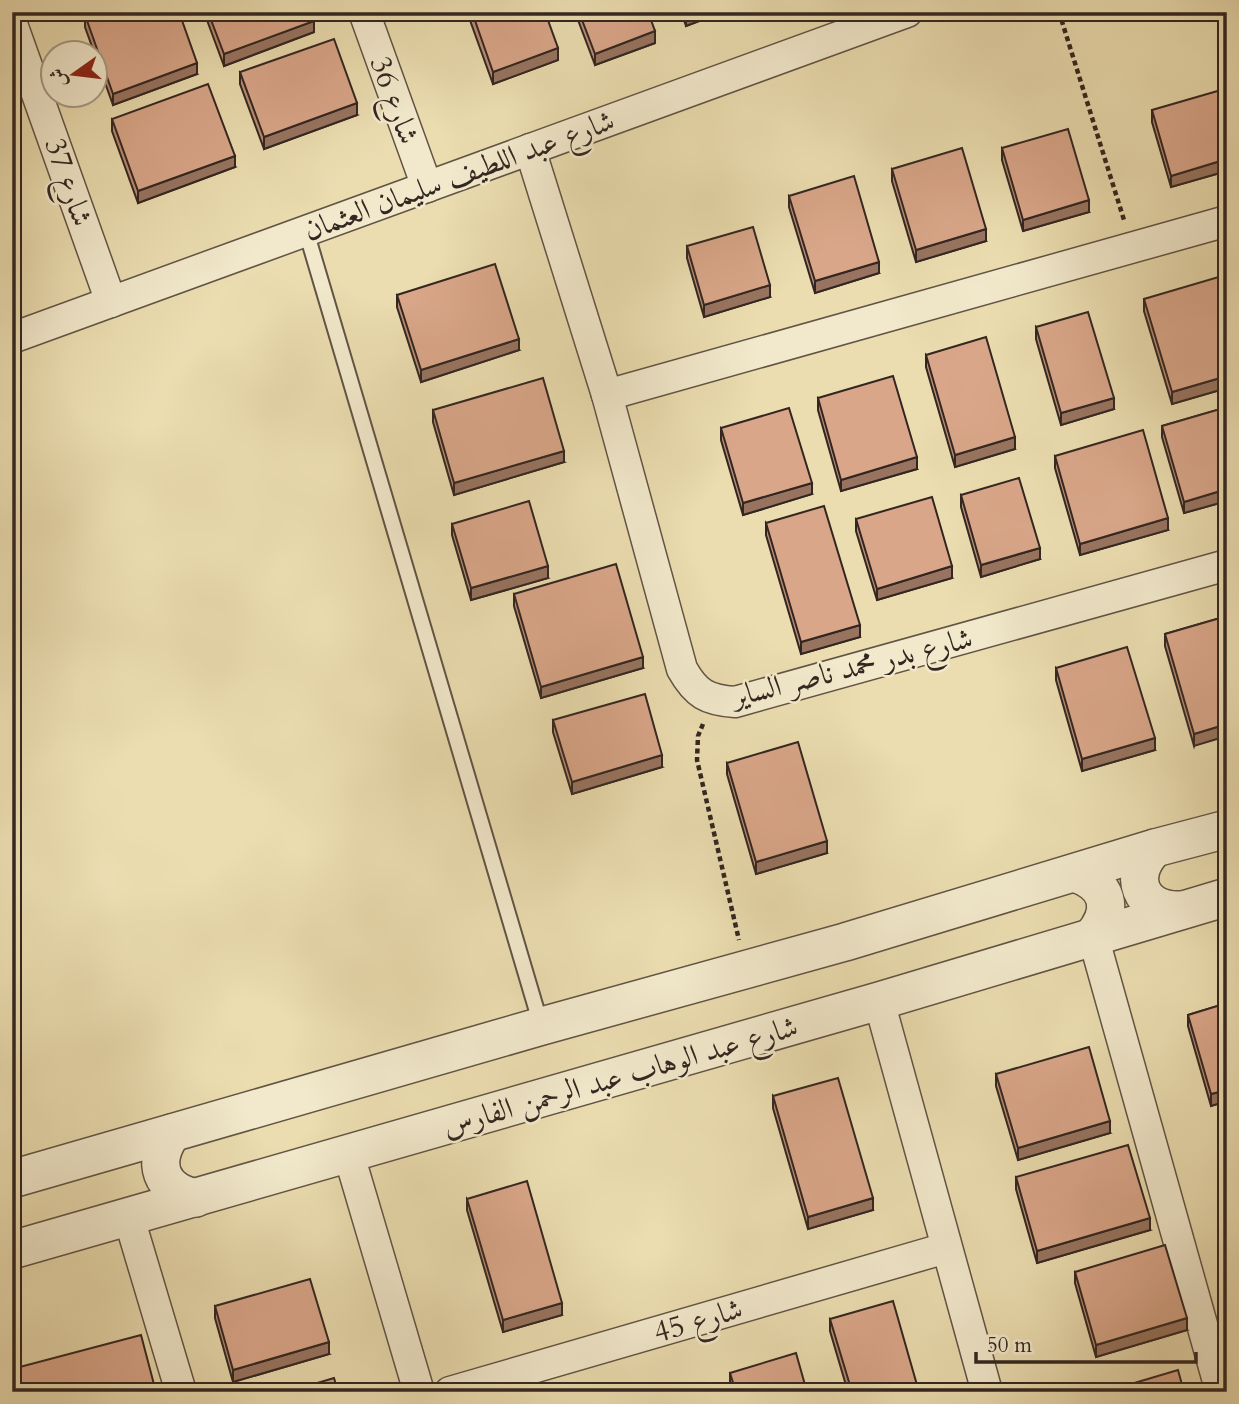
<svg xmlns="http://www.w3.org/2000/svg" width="1239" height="1404" font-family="Cardo,Amiri,serif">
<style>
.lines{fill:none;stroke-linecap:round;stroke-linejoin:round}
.service-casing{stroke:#615445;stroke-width:18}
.minor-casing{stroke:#615445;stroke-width:33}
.tertiary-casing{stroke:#615445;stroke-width:40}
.path{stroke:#332621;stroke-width:4.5;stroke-dasharray:5 3.5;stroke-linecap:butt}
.service{stroke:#f2e9cc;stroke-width:14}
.minor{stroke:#f2e9cc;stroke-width:30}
.tertiary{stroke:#f2e9cc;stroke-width:37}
.wall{fill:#bb8f76;stroke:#332621;stroke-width:2}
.shaded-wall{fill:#987460;stroke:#332621;stroke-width:2}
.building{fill:#d9a689;stroke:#332621;stroke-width:2}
.labels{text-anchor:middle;stroke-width:5;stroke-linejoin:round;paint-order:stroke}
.street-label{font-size:30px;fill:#332621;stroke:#f2e9cc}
</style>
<rect width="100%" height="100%" fill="#ebddb0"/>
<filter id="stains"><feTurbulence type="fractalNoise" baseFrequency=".00286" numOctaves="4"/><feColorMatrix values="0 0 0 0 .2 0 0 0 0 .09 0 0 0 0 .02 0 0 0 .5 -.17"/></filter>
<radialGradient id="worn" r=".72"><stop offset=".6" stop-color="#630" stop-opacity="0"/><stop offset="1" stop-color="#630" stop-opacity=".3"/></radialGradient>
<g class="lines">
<defs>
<path id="service" d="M306 231 541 1025"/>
<g id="minor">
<path d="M364 12 427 187"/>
<path d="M12 24 111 302"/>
<path d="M530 149 607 395 682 669C696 694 707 700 735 702L1227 565"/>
<path d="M12 338 907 12"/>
<path d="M607 395 1227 221"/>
<path d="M1093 936 1221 1392"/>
<path d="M879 1001 987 1392"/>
<path d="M349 1155 419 1392"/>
<path d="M129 1218 181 1392"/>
<path d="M450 1392 946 1248"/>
</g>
<g id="tertiary">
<path d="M1155 848C1126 875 1140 911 1179 910"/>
<path d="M1075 873C1108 885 1115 908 1093 936"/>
<path d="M172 1133C151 1163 160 1190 196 1198"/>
<path d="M12 1179 542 1026 845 942 1155 848 1227 829"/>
<path d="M12 1250 879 1001 1227 897"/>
</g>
</defs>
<use href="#service" class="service-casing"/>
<use href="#minor" class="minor-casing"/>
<use href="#tertiary" class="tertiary-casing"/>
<g class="path">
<path d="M1059 12 1124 220"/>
<path d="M703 724 698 736 697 760 739 940"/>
</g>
<use href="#service" class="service"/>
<use href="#minor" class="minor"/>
<use href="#tertiary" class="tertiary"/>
</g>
<g class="wall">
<path d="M204 12H311L314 32 224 66Z"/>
<path d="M467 12H545L558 60 493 84Z"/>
<path d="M575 12H648L655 43 595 65Z"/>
<path d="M681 12H723L686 26Z"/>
<path d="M85 15 197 74 113 105 85 27Z"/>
<path d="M240 72 357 115 264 149 240 84Z"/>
<path d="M1152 110H1227V171L1171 187 1152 122Z"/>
<path d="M112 119 235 167 138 203 112 131Z"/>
<path d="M1002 148 1089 212 1023 231 1002 160Z"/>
<path d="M892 169 986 241 916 262 892 181Z"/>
<path d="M789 196 879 273 815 293 789 207Z"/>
<path d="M687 246 770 297 704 317 687 258Z"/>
<path d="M1227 294V388L1172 404 1144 311V299Z"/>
<path d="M397 295 519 350 421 382 397 307Z"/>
<path d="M1036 327 1114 409 1061 425 1036 339Z"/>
<path d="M926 355 1015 449 955 467 926 367Z"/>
<path d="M818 398 917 469 841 491 818 410Z"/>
<path d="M1227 407V501L1184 513 1162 437V426Z"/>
<path d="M433 410 564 462 454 495 433 422Z"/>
<path d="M721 428 812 494 743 515 721 440Z"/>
<path d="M1055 456 1168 530 1080 555 1055 468Z"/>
<path d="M961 495 1040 559 981 577 961 507Z"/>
<path d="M856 519 952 578 877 600 856 531Z"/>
<path d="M766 523 860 637 801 654 766 535Z"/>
<path d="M452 524 548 578 471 600 452 535Z"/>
<path d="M514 594 643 668 541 698 514 606Z"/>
<path d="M1227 616 1194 746 1165 646V634Z"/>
<path d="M1056 668 1155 750 1082 771 1056 680Z"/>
<path d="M553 720 662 767 572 794 553 732Z"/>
<path d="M727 763 827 853 756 874 727 774Z"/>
<path d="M1227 1003V1101L1211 1106 1188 1026V1015Z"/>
<path d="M996 1074 1110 1133 1018 1160 996 1086Z"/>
<path d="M773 1096 873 1210 808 1229 773 1108Z"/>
<path d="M1016 1177 1150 1230 1037 1263 1016 1189Z"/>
<path d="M467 1199 562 1315 503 1332 467 1210Z"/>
<path d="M1075 1272 1187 1330 1096 1357 1075 1283Z"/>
<path d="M215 1306 329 1354 233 1382 215 1318Z"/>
<path d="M830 1319 919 1392H848L830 1331Z"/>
<path d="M730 1373 807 1392H732L730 1385Z"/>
</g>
<g class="shaded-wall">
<path d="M691 12H723L686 26V14Z"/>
<path d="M314 21V32L224 66V54Z"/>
<path d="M655 31V43L595 65V54Z"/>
<path d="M558 48V60L493 84V72Z"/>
<path d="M197 63V74L113 105V94Z"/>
<path d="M357 103V115L264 149V137Z"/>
<path d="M235 156V167L138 203V191Z"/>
<path d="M1227 159V171L1171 187V176Z"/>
<path d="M1089 200V212L1023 231V220Z"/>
<path d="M986 229V241L916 262V250Z"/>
<path d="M879 262V273L815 293V281Z"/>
<path d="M770 285V297L704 317V305Z"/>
<path d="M519 339V350L421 382V370Z"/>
<path d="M1227 376V388L1172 404V392Z"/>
<path d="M1114 398V409L1061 425V413Z"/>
<path d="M1015 437V449L955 467V455Z"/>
<path d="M564 451V462L454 495V483Z"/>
<path d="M917 457V469L841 491V480Z"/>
<path d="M812 483V494L743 515V503Z"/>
<path d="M1227 489V501L1184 513V502Z"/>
<path d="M1168 518V530L1080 555V544Z"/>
<path d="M1040 548V559L981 577V565Z"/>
<path d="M548 566V578L471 600V588Z"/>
<path d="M952 566V578L877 600V589Z"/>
<path d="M860 625V637L801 654V642Z"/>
<path d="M643 657V668L541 698V687Z"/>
<path d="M1227 724V736L1194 746V734Z"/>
<path d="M1155 738V750L1082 771V759Z"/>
<path d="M662 755V767L572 794V782Z"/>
<path d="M827 841V853L756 874V862Z"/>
<path d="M1227 1090V1101L1211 1106V1094Z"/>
<path d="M1110 1121V1133L1018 1160V1148Z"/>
<path d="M873 1198V1210L808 1229V1217Z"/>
<path d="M1150 1218V1230L1037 1263V1251Z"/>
<path d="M562 1303V1315L503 1332V1320Z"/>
<path d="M1187 1318V1330L1096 1357V1345Z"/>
<path d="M329 1342V1354L233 1382V1370Z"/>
</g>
<g class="building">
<path d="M92 12H179L197 63 113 94 85 15Z"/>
<path d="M208 12H311L314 21 224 54Z"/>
<path d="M472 12H545L558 48 493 72Z"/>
<path d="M579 12H648L655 31 595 54Z"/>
<path d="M334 39 357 103 264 137 240 72Z"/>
<path d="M208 84 235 156 138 191 112 119Z"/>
<path d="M1221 90 1227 110V159L1171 176 1152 110Z"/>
<path d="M1068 129 1089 200 1023 220 1002 148Z"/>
<path d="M962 148 986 229 916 250 892 169Z"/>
<path d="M854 176 879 262 815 281 789 196Z"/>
<path d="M753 227 770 285 704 305 687 246Z"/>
<path d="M495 264 519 339 421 370 397 295Z"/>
<path d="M1222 276 1227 294V376L1172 392 1144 299Z"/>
<path d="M1088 312 1114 398 1061 413 1036 327Z"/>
<path d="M986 337 1015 437 955 455 926 355Z"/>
<path d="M893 376 917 457 841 480 818 398Z"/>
<path d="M543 378 564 451 454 483 433 410Z"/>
<path d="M1227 407V489L1184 502 1162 426Z"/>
<path d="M789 408 812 483 743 503 721 428Z"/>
<path d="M1143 430 1168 518 1080 544 1055 456Z"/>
<path d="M1019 478 1040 548 981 565 961 495Z"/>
<path d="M932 497 952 566 877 589 856 519Z"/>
<path d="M529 501 548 566 471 588 452 524Z"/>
<path d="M824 506 860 625 801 642 766 523Z"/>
<path d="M616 564 643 657 541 687 514 594Z"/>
<path d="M1227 616V724L1194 734 1165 634Z"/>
<path d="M1127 647 1155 738 1082 759 1056 668Z"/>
<path d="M645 694 662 755 572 782 553 720Z"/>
<path d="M798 742 827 841 756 862 727 763Z"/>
<path d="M1227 1003V1090L1211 1094 1188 1015Z"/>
<path d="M1089 1047 1110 1121 1018 1148 996 1074Z"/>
<path d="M838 1078 873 1198 808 1217 773 1096Z"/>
<path d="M1128 1145 1150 1218 1037 1251 1016 1177Z"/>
<path d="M527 1181 562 1303 503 1320 467 1199Z"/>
<path d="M1165 1245 1187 1318 1096 1345 1075 1272Z"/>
<path d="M310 1279 329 1342 233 1370 215 1306Z"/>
<path d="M893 1301 919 1392H852L830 1319Z"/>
<path d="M141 1335 156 1392H12V1369Z"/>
<path d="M796 1353 807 1392H736L730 1373Z"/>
<path d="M1178 1370 1184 1392H1104Z"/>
<path d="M334 1378 338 1392H287Z"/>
</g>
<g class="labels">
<g class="street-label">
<text transform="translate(395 100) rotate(70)" y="10">شارع 36</text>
<text transform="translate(459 175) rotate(-20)" y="10">شارع عبد اللطيف سليمان العثمان</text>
<text transform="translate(69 182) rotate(71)" y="10">شارع 37</text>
<text transform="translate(852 667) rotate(-14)" y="10">شارع بدر محمد ناصر الساير</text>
<text transform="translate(620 1076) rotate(-16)" y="10">شارع عبد الوهاب عبد الرحمن الفارس</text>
<text transform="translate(698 1320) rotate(-16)" y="10">شارع 45</text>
</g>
</g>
<rect width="1239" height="1404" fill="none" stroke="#ebddb0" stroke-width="42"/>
<rect x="14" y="14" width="1211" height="1376" fill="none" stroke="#332621" stroke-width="3.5"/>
<rect x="21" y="21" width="1197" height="1362" fill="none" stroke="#332621" stroke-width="2"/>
<g transform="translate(74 74) rotate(256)"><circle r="33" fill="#f2e9cc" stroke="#a69b88" stroke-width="2"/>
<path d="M0-5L12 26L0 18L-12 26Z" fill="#8f2418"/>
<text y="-10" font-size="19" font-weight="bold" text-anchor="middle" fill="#332621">ش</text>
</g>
<path d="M976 1352v10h220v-10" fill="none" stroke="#332621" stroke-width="3.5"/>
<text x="987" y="1352" font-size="21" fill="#332621" stroke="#f2e9cc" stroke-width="5" paint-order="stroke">50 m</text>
<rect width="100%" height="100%" filter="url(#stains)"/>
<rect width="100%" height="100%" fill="url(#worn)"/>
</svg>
